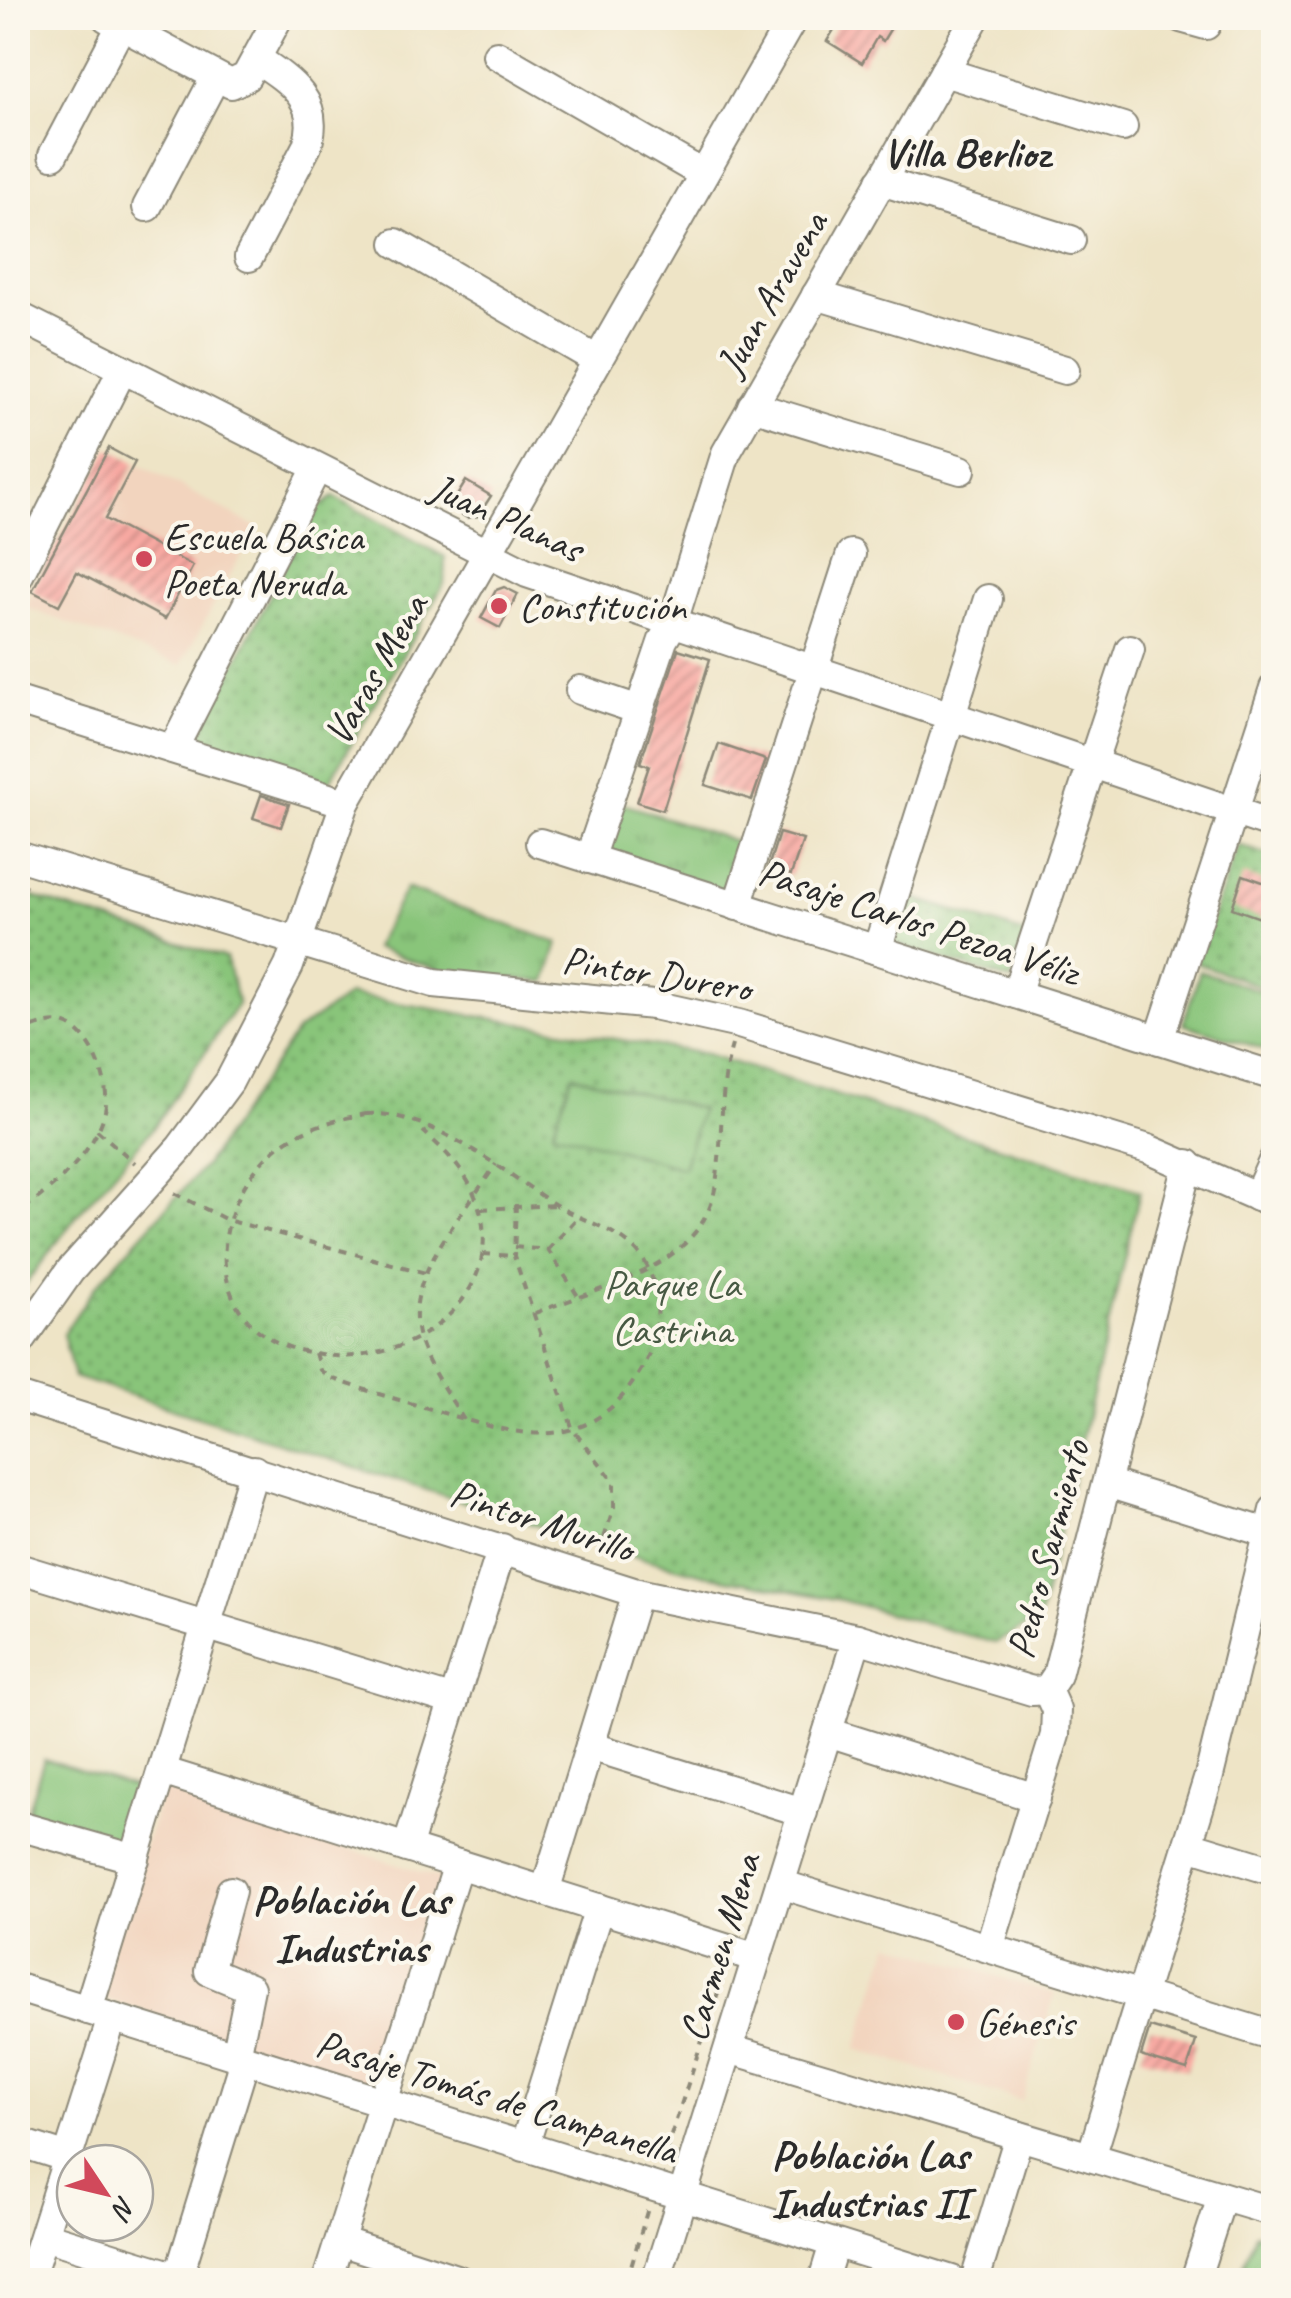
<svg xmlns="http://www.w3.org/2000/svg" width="1291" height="2298" font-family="Caveat,sans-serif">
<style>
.built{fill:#f2d4be}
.grass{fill:url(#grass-tufts);stroke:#5a7852;stroke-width:2.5}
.park{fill:url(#park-dots);stroke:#5a7852;stroke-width:2.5}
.garden{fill:#89c57a;stroke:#5a7852;stroke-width:2.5}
.building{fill:url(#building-hatch)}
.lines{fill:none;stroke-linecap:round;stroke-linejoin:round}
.minor-casing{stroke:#8c8878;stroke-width:32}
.path{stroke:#8c8878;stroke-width:4;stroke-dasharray:8 8;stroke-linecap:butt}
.minor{stroke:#fff;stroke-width:28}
.poi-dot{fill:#d1495b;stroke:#fbf7ec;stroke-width:4}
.labels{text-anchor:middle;stroke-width:8;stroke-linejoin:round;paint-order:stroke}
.street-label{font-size:40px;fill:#2b2b2b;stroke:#fbf7ec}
.poi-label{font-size:40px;fill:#2b2b2b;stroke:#fbf7ec;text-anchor:start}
.park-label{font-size:40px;fill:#475943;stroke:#fbf7ec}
.neighbourhood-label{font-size:42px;font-weight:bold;fill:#2b2b2b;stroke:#fbf7ec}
</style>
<defs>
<pattern id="grass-tufts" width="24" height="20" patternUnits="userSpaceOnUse" patternTransform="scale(2.5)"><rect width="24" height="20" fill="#89c57a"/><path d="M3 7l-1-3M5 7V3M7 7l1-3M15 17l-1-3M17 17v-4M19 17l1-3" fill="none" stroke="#70a064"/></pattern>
<pattern id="park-dots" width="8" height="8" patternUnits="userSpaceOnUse" patternTransform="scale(2.5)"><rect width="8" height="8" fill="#89c57a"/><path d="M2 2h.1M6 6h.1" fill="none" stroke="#70a064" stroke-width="1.8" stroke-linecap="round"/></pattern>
<pattern id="building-hatch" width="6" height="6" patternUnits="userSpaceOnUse" patternTransform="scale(2.5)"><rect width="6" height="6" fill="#f8a9a2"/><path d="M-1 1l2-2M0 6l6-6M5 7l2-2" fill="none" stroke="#c98a84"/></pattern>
</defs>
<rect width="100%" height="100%" fill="#fbf7ec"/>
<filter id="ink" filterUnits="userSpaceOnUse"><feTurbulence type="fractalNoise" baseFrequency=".01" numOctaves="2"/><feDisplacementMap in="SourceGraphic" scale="20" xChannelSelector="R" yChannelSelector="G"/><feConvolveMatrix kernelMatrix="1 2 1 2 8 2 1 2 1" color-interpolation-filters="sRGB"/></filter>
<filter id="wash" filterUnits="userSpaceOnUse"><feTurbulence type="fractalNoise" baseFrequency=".0048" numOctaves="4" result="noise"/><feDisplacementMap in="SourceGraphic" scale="40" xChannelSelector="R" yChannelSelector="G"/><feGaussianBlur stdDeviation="2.25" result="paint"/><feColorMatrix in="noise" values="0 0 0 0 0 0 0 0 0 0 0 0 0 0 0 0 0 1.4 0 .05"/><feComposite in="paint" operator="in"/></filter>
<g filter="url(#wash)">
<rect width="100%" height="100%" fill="#eee4c6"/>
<g class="built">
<path d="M109 448 256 527 181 665 25 607Z"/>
<path d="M163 1789 442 1879 375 2085 96 1996Z"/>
<path d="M890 1943 1055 1994 1022 2101 856 2049Z"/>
</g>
<g class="grass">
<path d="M621 803 741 843 724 894 604 854Z"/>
<path d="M406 888 558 943 546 982 445 972 374 948Z"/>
</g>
<g class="park">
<path d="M334 497 445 557 444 584 328 784 208 746 201 731 313 511Z"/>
<path d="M1238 845 1273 857V991L1196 963Z"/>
<path d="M18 892 226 958 238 1004 153 1128 79 1213 18 1294Z"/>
<path d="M908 896 1026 934 1011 981 893 944Z"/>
<path d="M349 995 706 1054 1140 1191 1039 1619 995 1643 841 1600 711 1576 626 1554 74 1377 63 1334 95 1287 206 1164 297 1031Z"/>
</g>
<g class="garden">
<path d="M1200 971 1273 995V1052L1183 1024Z"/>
<path d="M572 1075 701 1109 683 1168 553 1131Z"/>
<path d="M44 1759 136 1788 119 1841 27 1813Z"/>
<path d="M1255 2233 1273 2239V2280H1239Z"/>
</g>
<g id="blocks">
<g class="building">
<path d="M841 18H897L883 41 877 37 862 63 827 41Z"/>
<path d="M109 448 135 462 105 519 193 566 165 619 77 572 59 605 32 591Z"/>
<path d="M466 481 491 496 478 516 467 518 450 507Z"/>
<path d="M504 587 518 594 500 628 481 618 496 590Z"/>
<path d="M678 649 710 659 663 810 637 802 649 766 640 763Z"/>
<path d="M719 744 766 760 752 800 705 785Z"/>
<path d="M261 795 289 804 281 827 253 818Z"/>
<path d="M779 833 803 840 791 875 768 868Z"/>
<path d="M1243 875 1274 886V923L1232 908Z"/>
<path d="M1150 2027 1196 2041 1187 2070 1141 2056Z"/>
</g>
</g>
</g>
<g filter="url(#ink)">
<use href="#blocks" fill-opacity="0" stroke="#8c8878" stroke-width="2.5"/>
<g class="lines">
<defs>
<g id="minor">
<path d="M107 18 231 84 246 77 278 18"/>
<path d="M1181 18 1206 25"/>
<path d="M497 55 703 174"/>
<path d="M944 72 1123 127"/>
<path d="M53 155 121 26"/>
<path d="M881 181 1071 240"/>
<path d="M147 207 215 78"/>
<path d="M396 243 597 360"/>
<path d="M249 257 307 146C322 101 290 81 257 59"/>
<path d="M816 295 1065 370"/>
<path d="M18 316 527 573 1274 825"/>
<path d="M752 406 961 470"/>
<path d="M18 577 122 370"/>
<path d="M580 690 639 710"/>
<path d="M18 701 345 803"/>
<path d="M173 749 316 470"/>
<path d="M540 843 1274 1076"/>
<path d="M18 856 434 983 653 1005 739 1024 1148 1149 1274 1204"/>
<path d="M589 859 663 640 672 625 726 453 975 18"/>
<path d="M737 906 851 554"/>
<path d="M877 950 988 599"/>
<path d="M1016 994 1130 649"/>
<path d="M1159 1040 1274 688"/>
<path d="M1257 1197 1274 1159"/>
<path d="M18 1345 70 1271 180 1148 229 1082 289 966 345 803 793 18"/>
<path d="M18 1397 637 1593 857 1638 1032 1691 1047 1690"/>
<path d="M1107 1483 1274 1535"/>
<path d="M18 1568 454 1701"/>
<path d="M1047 1690 1057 1675 1188 1164"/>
<path d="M828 1732 1036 1798"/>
<path d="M590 1746 803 1812"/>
<path d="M162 1771 757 1958"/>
<path d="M19 1826 135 1859"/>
<path d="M1189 1845 1274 1871"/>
<path d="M407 1848 502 1548"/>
<path d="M780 1884 1274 2036"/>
<path d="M231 1891 209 1971 250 1988 236 2057"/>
<path d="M545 1891 637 1593"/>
<path d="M989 1948 1055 1735 1056 1710 1047 1690"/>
<path d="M18 1988 952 2280"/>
<path d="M88 2010 254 1470"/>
<path d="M729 2049 1274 2212"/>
<path d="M18 2142 68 2158"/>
<path d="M524 2147 599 1908"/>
<path d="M1091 2157 1209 1776 1274 1510"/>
<path d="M44 2236 187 2280"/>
<path d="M340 2241 459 2280"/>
<path d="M178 2278 245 2060"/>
<path d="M29 2280 112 2018"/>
<path d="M327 2280 458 1864"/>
<path d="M656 2280 857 1638"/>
<path d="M823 2280 834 2244"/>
<path d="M975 2280 1019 2136"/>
<path d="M1195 2280 1222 2197"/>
</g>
</defs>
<use href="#minor" class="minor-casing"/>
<g class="path">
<path d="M18 907 25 884"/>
<path d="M18 1033C30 1028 48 1020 62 1023 93 1030 113 1088 104 1115 93 1154 51 1191 18 1212"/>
<path d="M366 1114C430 1110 503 1171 554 1204 584 1223 630 1231 647 1266 663 1298 660 1337 642 1368 590 1458 520 1437 437 1411 401 1400 364 1391 329 1377L320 1370 315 1353C207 1339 201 1221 269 1155 294 1130 332 1120 366 1114Z"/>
<path d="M97 1130 135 1163"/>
<path d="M174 1193 227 1220 426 1273"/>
<path d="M516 1204 514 1256 573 1430 614 1481V1507L598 1557"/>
<path d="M481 1209 556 1205"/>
<path d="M514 1247 548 1250 578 1296"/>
<path d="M548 1250 578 1217"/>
<path d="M483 1254 513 1256"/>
<path d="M535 1313C600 1287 700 1269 715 1189 724 1141 718 1093 732 1045"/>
<path d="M315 1353C405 1374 516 1295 475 1196 465 1170 443 1149 423 1131"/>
<path d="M464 1420C448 1393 422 1360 417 1329 407 1273 468 1208 496 1164"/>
<path d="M661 2166 722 1980"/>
<path d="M627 2280 648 2208"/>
</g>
<use href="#minor" class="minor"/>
</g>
</g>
<g class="poi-dot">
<circle cx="144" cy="559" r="10"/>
<circle cx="499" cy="606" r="10"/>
<circle cx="956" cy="2022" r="10"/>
</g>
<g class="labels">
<g class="street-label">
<text transform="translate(771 293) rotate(-60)" y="14">Juan Aravena</text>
<text transform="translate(507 517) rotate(24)" y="14">Juan Planas</text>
<text transform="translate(375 669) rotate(-60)" y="14">Varas Mena</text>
<text transform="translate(919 921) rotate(18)" y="14">Pasaje Carlos Pezoa Véliz</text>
<text transform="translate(657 973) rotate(9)" y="14">Pintor Durero</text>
<text transform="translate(542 1520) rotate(18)" y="14">Pintor Murillo</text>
<text transform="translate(1047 1549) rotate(-75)" y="14">Pedro Sarmiento</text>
<text transform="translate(719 1947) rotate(-73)" y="14">Carmen Mena</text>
<text transform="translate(497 2096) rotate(17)" y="14">Pasaje Tomás de Campanella</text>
</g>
<g class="poi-label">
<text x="164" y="550">Escuela Básica<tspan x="164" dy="46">Poeta Neruda</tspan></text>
<text x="519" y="620">Constitución</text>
<text x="976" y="2036">Génesis</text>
</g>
<g class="park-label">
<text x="672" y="1297">Parque La<tspan x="672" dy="46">Castrina</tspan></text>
</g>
<g class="neighbourhood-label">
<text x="966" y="167">Villa Berlioz</text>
<text x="351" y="1914">Población Las<tspan x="351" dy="48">Industrias</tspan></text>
<text x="870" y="2169">Población Las<tspan x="870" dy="48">Industrias II</tspan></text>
</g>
</g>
<rect width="1291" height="2298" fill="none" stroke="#fbf7ec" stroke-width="60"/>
<g transform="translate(105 2193) rotate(125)"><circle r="48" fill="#fbf7ec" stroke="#a8a59f" stroke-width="2.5"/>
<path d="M0-8L18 38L0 25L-18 38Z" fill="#d1495b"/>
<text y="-15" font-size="28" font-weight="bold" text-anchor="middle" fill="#2b2b2b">N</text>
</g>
</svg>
